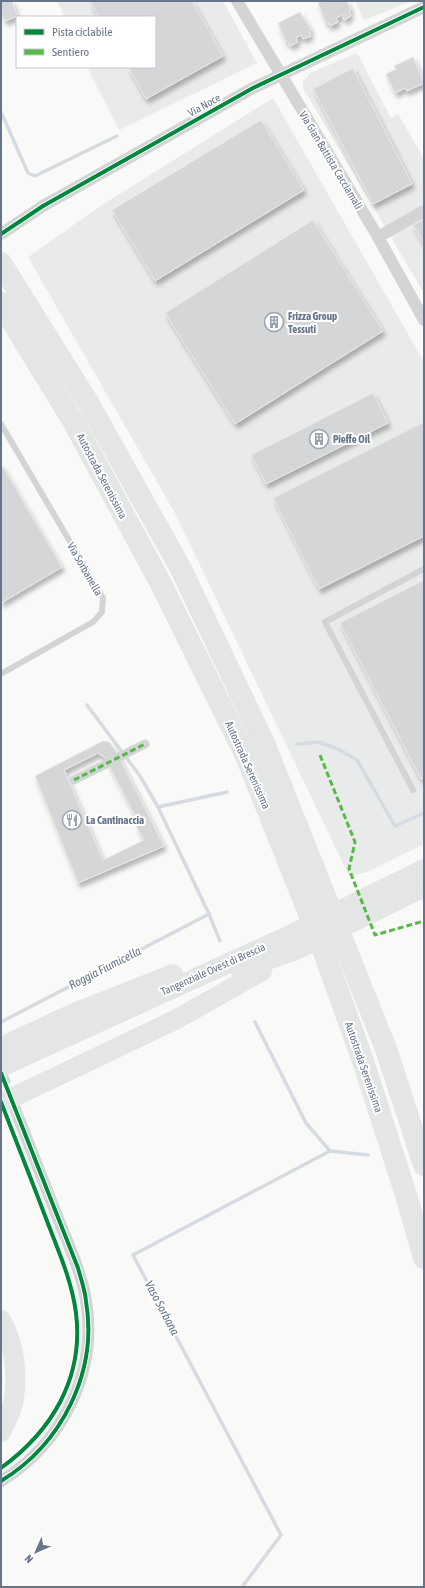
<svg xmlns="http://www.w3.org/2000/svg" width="425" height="1588" font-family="'Asap Condensed',sans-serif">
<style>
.built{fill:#e9eaea}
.green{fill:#e8ece6}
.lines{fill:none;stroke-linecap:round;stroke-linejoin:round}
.stream{stroke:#d5dbe0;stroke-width:3.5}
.building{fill:#d5d6d8;stroke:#e8e8e8;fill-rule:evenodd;filter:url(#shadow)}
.minor-tunnel{stroke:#d4d8dc;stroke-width:12;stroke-dasharray:12 6;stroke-linecap:butt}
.service{stroke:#d3d4d5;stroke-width:6}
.pedestrian{stroke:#d3d4d5;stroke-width:9}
.minor{stroke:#d3d4d5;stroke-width:12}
.trunk{stroke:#e4e5e5;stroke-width:20}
.motorway{stroke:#e4e5e5;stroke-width:22}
.quiet{stroke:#58b947;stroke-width:3;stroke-dasharray:6 3;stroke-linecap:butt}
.cycleway-casing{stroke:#fff;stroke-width:6}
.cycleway{stroke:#00873e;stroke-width:4}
.labels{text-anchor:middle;stroke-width:4;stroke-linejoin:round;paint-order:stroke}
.street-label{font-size:11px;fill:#67748a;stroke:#fff}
.poi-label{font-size:11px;font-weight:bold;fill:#67748a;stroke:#fff;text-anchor:start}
.water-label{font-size:12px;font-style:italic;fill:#637585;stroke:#fff}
</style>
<defs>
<filter id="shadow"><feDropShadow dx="2.5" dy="4.5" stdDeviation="2" flood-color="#0004"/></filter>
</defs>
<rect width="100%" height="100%" fill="#f9f9f8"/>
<g class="built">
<path d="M57 1H223L257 63 119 130 87 67H155V17H65Z"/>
<path d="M357 53 391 118 398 114 424 159V293L303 88V82L310 73Z"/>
<path d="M273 98 424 362V844L367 872 349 876 176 515 28 257 99 207Z"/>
</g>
<path class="green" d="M355 1H412L364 20Z"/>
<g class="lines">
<g class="stream">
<path d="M1 112 28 173 35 176 117 136"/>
<path d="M87 705 140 776 158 807 227 792"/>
<path d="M297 744 319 742 338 749 357 760 395 826 424 813"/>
<path d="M158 807 209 914"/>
<path d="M1 1022 209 914 220 941"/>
<path d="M255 1022 306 1123 330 1151"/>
<path d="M242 1587 281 1535 133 1255 330 1151 368 1155"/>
</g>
</g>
<g class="building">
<path d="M1 1H12L17 16 5 21 1 12Z"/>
<path d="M90 1H192L223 56 146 99 128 67H155V17H99Z"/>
<path d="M323 1H347L351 10 349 11 351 16 344 20 342 15 336 18 338 22 330 26 328 22 326 23 318 3Z"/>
<path d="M300 12 311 30 309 31 311 36 303 39 301 35 296 38 298 42 290 46 288 41 286 42 278 23Z"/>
<path d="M413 57 424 83 407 91 405 88 395 93 386 74 396 69 394 66Z"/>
<path d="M353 68 412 184 373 204 313 89Z"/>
<path d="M261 120 304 190 155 281 112 210Z"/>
<path d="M424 219V244L413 225Z"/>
<path d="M313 220 383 331 235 424 165 313Z"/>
<path d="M373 393 388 423 266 484 251 455Z"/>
<path d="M424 422V536L319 589 273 498Z"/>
<path d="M1 464 62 567 1 603Z"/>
<path d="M424 580V778L421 779 340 623Z"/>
<path d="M103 741 109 742 116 751 164 846 78 883 35 776ZM98 753 106 758 108 763 139 824 136 826 144 840 103 860 64 770Z"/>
</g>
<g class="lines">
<path class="minor-tunnel" d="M1 1073 19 1119"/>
<g class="service">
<path d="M1 424 103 598 102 612 93 622 1 674"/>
<path d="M413 790 325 622 424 569"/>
</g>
<g class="pedestrian">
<path d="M119 757 145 744"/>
<path d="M74 780 108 763"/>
</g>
<g class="minor">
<path d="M237 1 378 237 424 320"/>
<path d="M1 234 43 206 253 88 424 7"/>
<path d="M378 237 424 211"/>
<path d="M1 1481C62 1444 98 1372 86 1301 82 1275 71 1250 61 1226 47 1191 33 1155 19 1119"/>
</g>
<g class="trunk">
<path d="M240 970 298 949 424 887"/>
<path d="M1 1047 74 1013 173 974"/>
<path d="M1 1067 290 935 424 869"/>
<path d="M1 1103 175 1020 262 971"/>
<path d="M1 1320C14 1342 18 1372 14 1398 13 1410 6 1421 1 1432"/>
</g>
<g class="motorway">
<path d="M1 263 89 404 181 569 264 743 386 1049 424 1165"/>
<path d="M1 303 73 421 160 582 246 756 320 941 363 1061 406 1195 424 1258"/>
</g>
<g class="quiet">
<path d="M320 755 355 842 349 869 375 935 424 921"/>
<path d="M74 780 145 744"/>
</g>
<defs>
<g id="cycleway">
<path d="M1 234 43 206 253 88 424 7"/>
<path d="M1 1073 78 1268C81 1279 85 1290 86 1301 98 1372 62 1444 1 1481"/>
<path d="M1 1102C16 1141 32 1181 47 1221 58 1250 72 1281 76 1313 84 1378 52 1431 1 1468"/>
</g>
</defs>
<use href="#cycleway" class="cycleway-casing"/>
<use href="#cycleway" class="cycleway"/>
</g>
<defs>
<symbol id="building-ring" viewBox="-11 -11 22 22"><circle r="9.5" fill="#fff" stroke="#9aa3b0" stroke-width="1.5"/><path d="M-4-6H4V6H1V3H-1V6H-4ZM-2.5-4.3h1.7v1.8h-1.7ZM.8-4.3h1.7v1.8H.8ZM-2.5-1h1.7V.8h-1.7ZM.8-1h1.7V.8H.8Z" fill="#9aa3b0"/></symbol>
<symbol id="restaurant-ring" viewBox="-11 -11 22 22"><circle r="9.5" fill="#fff" stroke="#9aa3b0" stroke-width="1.5"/><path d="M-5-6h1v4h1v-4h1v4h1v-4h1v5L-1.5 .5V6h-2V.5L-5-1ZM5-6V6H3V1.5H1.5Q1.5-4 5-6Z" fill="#9aa3b0"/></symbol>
</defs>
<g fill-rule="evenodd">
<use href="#building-ring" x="263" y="311" width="22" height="22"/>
<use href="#building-ring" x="308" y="428" width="22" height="22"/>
<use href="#restaurant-ring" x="61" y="809" width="22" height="22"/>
</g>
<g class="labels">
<g class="street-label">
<text transform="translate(204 105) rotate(-29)" y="4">Via Noce</text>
<text transform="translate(331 160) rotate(59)" y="4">Via Gian Battista Cacciamali</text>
<text transform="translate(102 476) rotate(62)" y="4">Autostrada Serenissima</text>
<text transform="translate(85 569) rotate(60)" y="4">Via Sorbanella</text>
<text transform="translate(248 765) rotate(66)" y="4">Autostrada Serenissima</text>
<text transform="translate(213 969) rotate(-24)" y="4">Tangenziale Ovest di Brescia</text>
<text transform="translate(364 1067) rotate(71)" y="4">Autostrada Serenissima</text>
</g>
<g class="poi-label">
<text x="288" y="320">Frizza Group<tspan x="288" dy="13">Tessuti</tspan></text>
<text x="333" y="443">Pieffe Oil</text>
<text x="86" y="824">La Cantinaccia</text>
</g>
<g class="water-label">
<text transform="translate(105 968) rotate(-27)" y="4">Roggia Fiumicella</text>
<text transform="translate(162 1308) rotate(62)" y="4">Vaso Sorbana</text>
</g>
</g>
<rect width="425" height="1588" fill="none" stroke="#67748a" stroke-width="4"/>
<rect x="16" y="16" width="140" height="52" fill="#ffffff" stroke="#c2c7d0"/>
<rect x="24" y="29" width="20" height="6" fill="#00873e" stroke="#c2c7d0"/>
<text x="52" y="36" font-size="12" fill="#67748a">Pista ciclabile</text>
<rect x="24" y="49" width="20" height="6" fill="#58b947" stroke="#c2c7d0"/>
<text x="52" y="56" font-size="12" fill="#67748a">Sentiero</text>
<g transform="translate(36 1552) rotate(225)" stroke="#ffffff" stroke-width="3" paint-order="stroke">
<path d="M0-3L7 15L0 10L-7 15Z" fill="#67748a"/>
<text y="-6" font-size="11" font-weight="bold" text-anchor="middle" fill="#67748a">N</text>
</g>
</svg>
